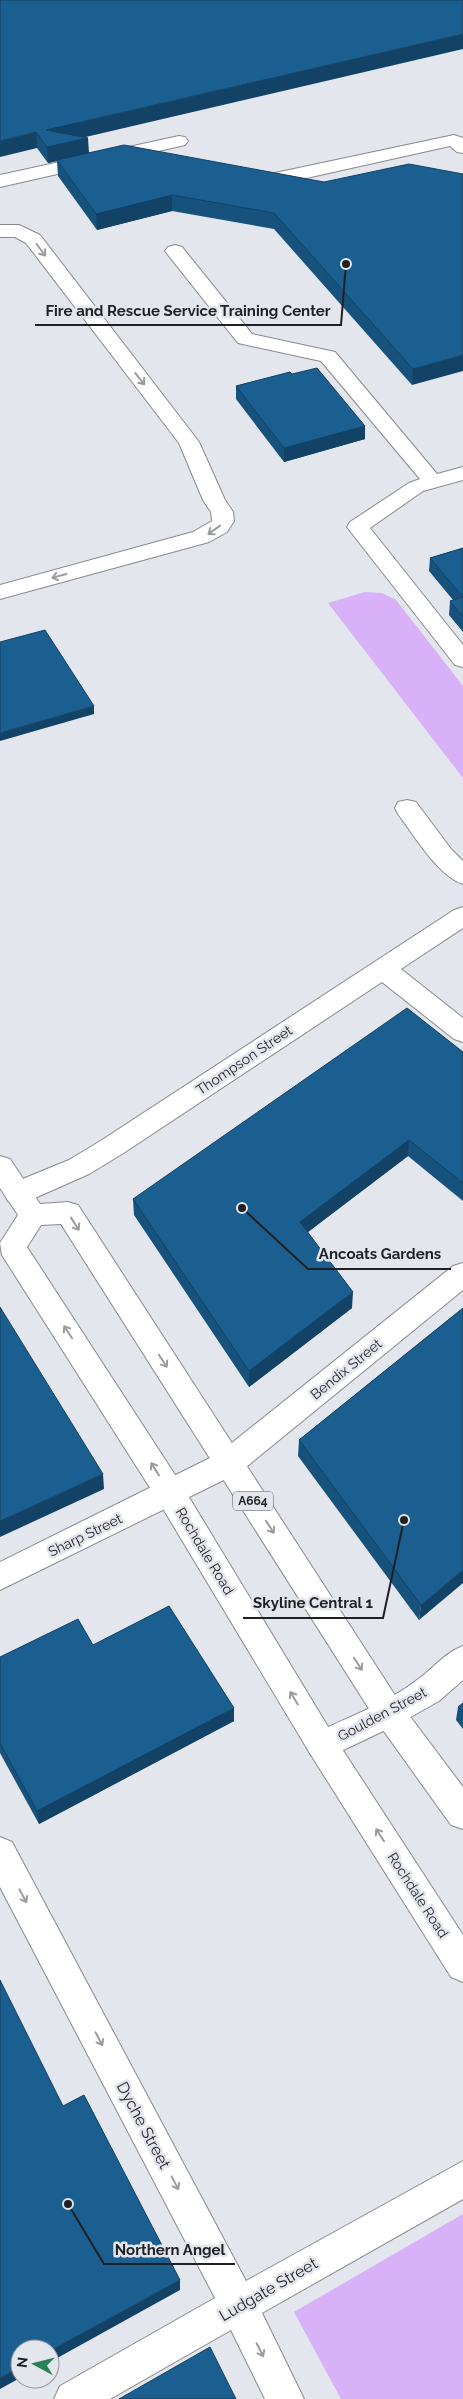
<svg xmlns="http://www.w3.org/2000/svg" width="463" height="2399" font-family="Raleway,sans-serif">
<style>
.green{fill:#d8b1f8}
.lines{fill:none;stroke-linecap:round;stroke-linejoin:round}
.minor-casing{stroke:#87898f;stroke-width:2}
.highway-casing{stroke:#87898f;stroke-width:2}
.minor{fill:#fff;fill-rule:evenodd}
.highway{fill:#fff;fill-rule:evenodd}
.wall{fill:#16527c}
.shaded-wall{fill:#124265}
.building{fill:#1a5f90;stroke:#124265}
.oneway{stroke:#9a9b9c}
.labels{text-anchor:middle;stroke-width:5;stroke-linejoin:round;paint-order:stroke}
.shield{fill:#e3e6ec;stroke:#5a5b5f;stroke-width:1}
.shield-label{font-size:12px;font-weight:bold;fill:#1f2023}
.street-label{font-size:14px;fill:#1f2023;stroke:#e3e6ec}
.near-street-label{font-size:16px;fill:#1f2023;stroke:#e3e6ec}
.leader{fill:none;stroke:#1f2023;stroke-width:2}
.callout-dot{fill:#1f2023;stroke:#e3e6ec;stroke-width:2}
.callout-label{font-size:15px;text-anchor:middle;font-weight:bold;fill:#1f2023;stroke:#e3e6ec;stroke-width:5;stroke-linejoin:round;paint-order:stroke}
</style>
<rect width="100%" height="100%" fill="#e3e6ec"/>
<g class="green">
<path d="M365 592 382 593 396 600 463 686V778L328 603Z"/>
<path d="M463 2214V2399H341L294 2312Z"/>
</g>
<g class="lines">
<defs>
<g id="minor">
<path d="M454 135 463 138V153L457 152 450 146 275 185 268 183 266 179 268 175 275 173Z"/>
<path d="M179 136 185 137 188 141 185 145 0 187V175Z"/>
<path d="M0 225H19L40 235 199 442 225 500 233 512 234 521 227 532 209 542 0 599V585L193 532 212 521 211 512 203 500 179 443 26 243 15 237H0Z"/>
<path d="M175 245 182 247 252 334 335 352 437 474 463 467V480L423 491 370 528 463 645V667L455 665 347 527 350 522 409 483 420 479 321 361 238 343 165 251 168 247Z"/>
<path d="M407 800 416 802 451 849 463 861V884C438 876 414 835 398 814L395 808 398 802Z"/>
<path d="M463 907V928L401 969 463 1018V1042L454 1039 382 982 122 1154 89 1174 28 1201 18 1204 8 1201 4 1193 8 1185 69 1160 102 1140 454 910Z"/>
<path d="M463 1263V1290L240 1472 0 1590V1562L218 1454 453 1266Z"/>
<path d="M463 1646V1680L439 1701 400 1723 333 1755 322 1760 311 1755 306 1745 311 1735C346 1718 386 1704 417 1680 433 1669 444 1653 463 1646Z"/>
<path d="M0 1837 12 1842 246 2281 463 2161V2199L262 2313 304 2399H265L231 2330 110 2399H54L60 2386 215 2298 0 1887Z"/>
</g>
<path id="highway" d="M0 1156 10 1159 40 1204 68 1202 78 1205 400 1703 463 1787V1829L451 1825 378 1723 61 1224 41 1225 27 1247 181 1484 333 1735 463 1935V1982L451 1977 311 1755 159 1502 2 1255 0 1243 18 1215 0 1188Z"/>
</defs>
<use href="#minor" class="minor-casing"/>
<use href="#highway" class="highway-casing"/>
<use href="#minor" class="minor"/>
<use href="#highway" class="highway"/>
</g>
<g class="wall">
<path d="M0 0 84 137 89 153 324 182 463 174 412 385 274 229 172 211 97 230 58 176 57 161 48 163 37 148Z"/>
<path d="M292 374 365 426V439L284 462 236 399V386Z"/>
<path d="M463 548V632L449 615 450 601 453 600 429 571 430 558Z"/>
<path d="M463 1052V1201L408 1156 308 1232 352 1308 249 1387 134 1215 133 1199Z"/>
<path d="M463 1308 419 1620 298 1456 299 1440Z"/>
<path d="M93 1645 234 1721 39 1824 0 1753V1657Z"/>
<path d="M463 1703V1729L456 1720 458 1707Z"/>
</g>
<g class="shaded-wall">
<path d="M463 34V49L47 146 46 130Z"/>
<path d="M36 132 37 148 0 157V141Z"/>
<path d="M88 138 89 154 48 163 47 147Z"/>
<path d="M172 195V211L97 230 96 214Z"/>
<path d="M463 355V371L412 385 413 369Z"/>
<path d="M365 426V439L284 462V448Z"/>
<path d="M94 706V714L0 741V733Z"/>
<path d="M409 1140 408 1156 300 1238V1222Z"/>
<path d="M353 1292 352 1308 249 1387V1371Z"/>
<path d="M103 1474 104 1489 0 1537V1521Z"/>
<path d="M463 1570V1583L419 1620 421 1605Z"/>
<path d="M234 1708V1721L39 1824 37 1811Z"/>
<path d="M180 2280V2290L50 2362V2351Z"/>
<path d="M20 2367V2378L0 2389V2378Z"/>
</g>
<g class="building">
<path d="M0 0H463V34L46 130 88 138 47 147 36 132 0 141Z"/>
<path d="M124 145 324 182 409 164 463 174V355L413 369 274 213 172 195 96 214 57 160Z"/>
<path d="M317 368 365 426 284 448 236 386 290 372 292 374Z"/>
<path d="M463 548V597L430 558Z"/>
<path d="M463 597V617L450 601Z"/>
<path d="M45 630 94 706 0 733V642Z"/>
<path d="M407 1008 463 1052V1183L409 1140 300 1222 353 1292 249 1371 133 1199Z"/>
<path d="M0 1307 103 1474 0 1521Z"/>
<path d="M463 1308V1570L421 1605 299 1440Z"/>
<path d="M169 1606 234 1708 37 1811 0 1743V1657L78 1619 93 1645Z"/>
<path d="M463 1703V1712L458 1707Z"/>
<path d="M0 1980 63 2106 84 2095 180 2280 50 2351V2349H20V2367L0 2378Z"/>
<path d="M210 2347 236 2399H119Z"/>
</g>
<defs><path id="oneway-shaft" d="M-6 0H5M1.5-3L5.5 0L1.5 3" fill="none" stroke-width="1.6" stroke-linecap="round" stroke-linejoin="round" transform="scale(1.25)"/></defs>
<g class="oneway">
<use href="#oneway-shaft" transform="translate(41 250) rotate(53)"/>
<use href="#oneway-shaft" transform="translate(140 379) rotate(51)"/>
<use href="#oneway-shaft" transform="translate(214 530) rotate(144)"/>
<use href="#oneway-shaft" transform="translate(59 576) rotate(165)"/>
<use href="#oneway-shaft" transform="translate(75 1224) rotate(58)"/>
<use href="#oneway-shaft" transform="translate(68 1332) rotate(-123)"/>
<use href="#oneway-shaft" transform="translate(163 1361) rotate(57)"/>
<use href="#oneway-shaft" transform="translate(155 1469) rotate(-122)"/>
<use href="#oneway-shaft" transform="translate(270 1527) rotate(57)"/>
<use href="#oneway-shaft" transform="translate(358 1664) rotate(57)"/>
<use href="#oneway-shaft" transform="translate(294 1698) rotate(-121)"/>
<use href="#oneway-shaft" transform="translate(380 1835) rotate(-123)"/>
<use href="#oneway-shaft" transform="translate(23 1896) rotate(62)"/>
<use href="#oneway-shaft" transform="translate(99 2039) rotate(62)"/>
<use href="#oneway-shaft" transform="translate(175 2183) rotate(62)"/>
<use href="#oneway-shaft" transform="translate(260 2350) rotate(63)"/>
</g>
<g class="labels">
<rect class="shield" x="233" y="1491.5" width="40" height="19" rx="4"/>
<g class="shield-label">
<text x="253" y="1505">A664</text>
</g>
<g class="street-label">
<text transform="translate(244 1060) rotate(-34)" y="5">Thompson Street</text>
<text transform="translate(346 1369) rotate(-39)" y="5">Bendix Street</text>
<text transform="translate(85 1535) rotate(-26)" y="5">Sharp Street</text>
<text transform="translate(205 1551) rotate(59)" y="5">Rochdale Road</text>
<text transform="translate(382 1714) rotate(-28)" y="5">Goulden Street</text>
<text transform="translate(418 1895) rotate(57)" y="5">Rochdale Road</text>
</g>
<g class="near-street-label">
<text transform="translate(144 2125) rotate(62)" y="6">Dyche Street</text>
<text transform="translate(268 2289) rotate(-30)" y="6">Ludgate Street</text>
</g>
</g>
<path class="leader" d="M346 264L341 325H35M242 1208L308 1269H451M404 1520L383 1618H243M68 2204L104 2264H235"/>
<g class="callout-dot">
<circle cx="346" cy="264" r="5"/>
<circle cx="242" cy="1208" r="5"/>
<circle cx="404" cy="1520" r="5"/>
<circle cx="68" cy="2204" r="5"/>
</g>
<g class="callout-label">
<text x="188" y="316">Fire and Rescue Service Training Center</text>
<text x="380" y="1259">Ancoats Gardens</text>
<text x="313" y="1608">Skyline Central 1</text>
<text x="170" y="2255">Northern Angel</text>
</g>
<g transform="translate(35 2364) rotate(277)"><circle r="24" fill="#e3e6ec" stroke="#95979c"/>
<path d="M0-4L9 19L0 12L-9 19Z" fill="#298257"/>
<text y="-8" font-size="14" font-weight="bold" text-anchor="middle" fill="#1f2023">N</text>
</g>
</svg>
